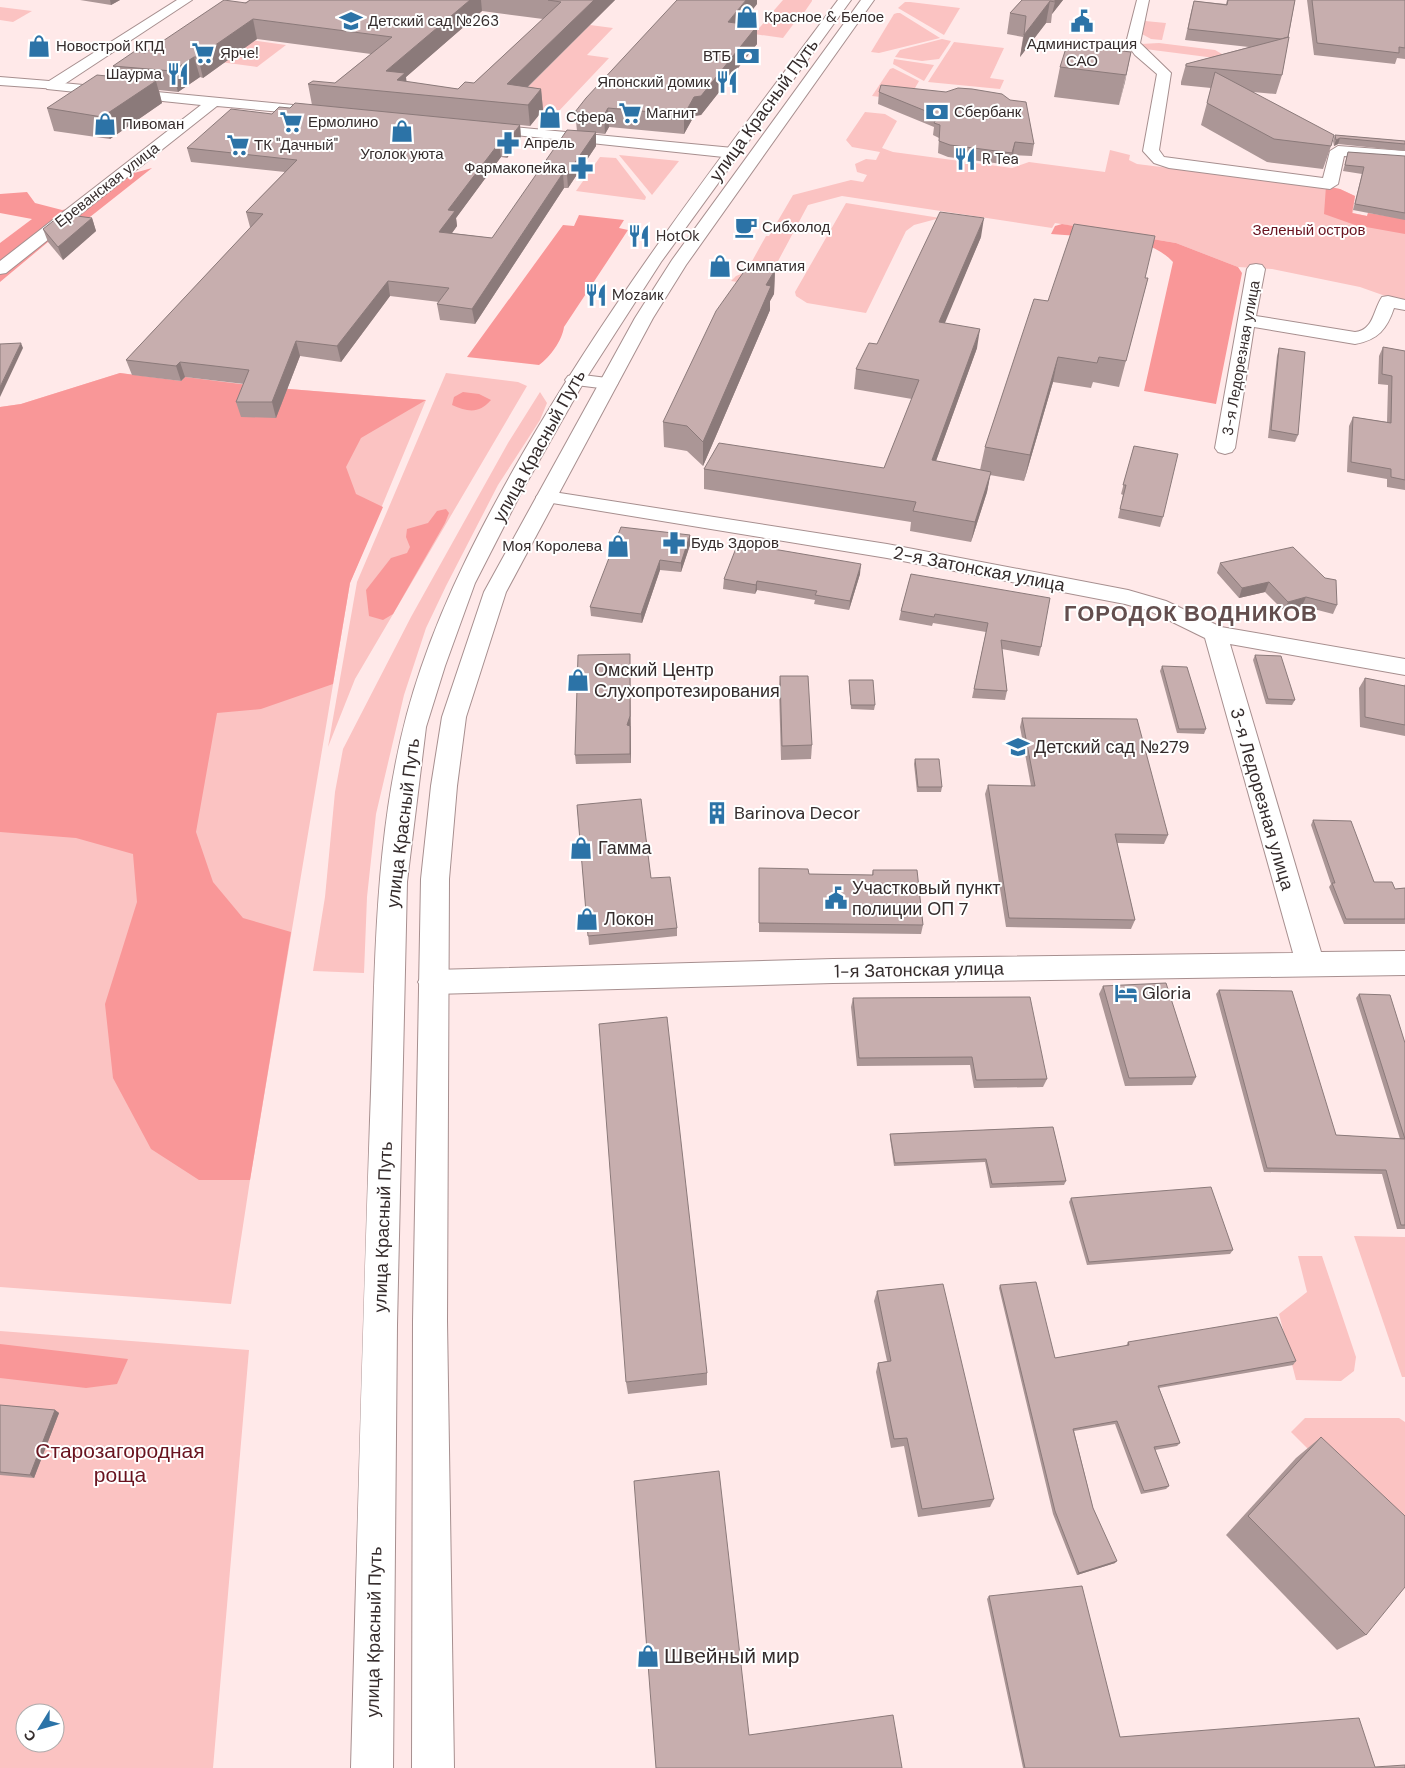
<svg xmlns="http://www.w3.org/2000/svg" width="1405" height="1768" font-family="'DM Sans',sans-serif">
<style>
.green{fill:#fbc3c2;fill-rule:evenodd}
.forest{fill:#f99798}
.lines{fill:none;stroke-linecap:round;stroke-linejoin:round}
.minor-casing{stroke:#a78f8f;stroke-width:2}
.major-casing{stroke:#a78f8f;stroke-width:2}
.minor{fill:#fff;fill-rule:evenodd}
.major{fill:#fff;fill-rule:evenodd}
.wall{fill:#ab9696;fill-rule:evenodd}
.shaded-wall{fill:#8b7a7a}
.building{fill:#c7aeae;stroke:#8b7a7a}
.labels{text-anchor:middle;stroke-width:4;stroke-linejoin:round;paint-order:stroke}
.far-poi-label{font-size:15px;fill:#352c2c;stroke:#fff;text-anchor:start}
.far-street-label{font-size:15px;fill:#352c2c;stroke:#fff}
.far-park-label{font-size:15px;fill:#69131f;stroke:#fff}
.street-label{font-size:18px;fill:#352c2c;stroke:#fff}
.poi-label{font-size:18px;fill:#352c2c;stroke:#fff;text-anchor:start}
.near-park-label{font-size:21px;fill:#69131f;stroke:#fff}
.near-poi-label{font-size:21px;fill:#352c2c;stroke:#fff;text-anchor:start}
.district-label{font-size:22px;font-weight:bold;letter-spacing:1px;fill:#634e4e;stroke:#fff}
</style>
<rect width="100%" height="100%" fill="#ffe9e9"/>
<g class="green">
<path d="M783 0H812V1L799 20 769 16Z"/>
<path d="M905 2H910L960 8 944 35 898 8Z"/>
<path d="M0 7 32 11 13 22 0 20Z"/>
<path d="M897 13H900L940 38 879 53 871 52 894 14Z"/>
<path d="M767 19 795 22 783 38 754 34Z"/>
<path d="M1145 21 1166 23 1162 40 1151 39 1142 34Z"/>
<path d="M590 25 613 28 587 55 609 58 556 114 506 109Z"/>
<path d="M942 39 951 41 939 59 922 61 895 57 900 50Z"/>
<path d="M250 40 286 45 257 67 220 62Z"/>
<path d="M954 42 1004 48 990 78 1004 80 1000 89 928 82Z"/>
<path d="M1159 43 1215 50 1229 58 1254 63 1145 49 1141 44Z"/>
<path d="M894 59 934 65 924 81 893 64Z"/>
<path d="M893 68 919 81 911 95 898 99 872 96 890 69Z"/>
<path d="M865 112 885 114 897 121 882 148 893 152 1012 168 1029 162 1105 172 1110 150 1130 155 1129 160 1137 164 1340 189 1355 196 1353 213 1367 216 1368 213 1405 219V303L1360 287 1272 269 1238 267 1176 243 1055 223 1052 228 842 196 808 205 762 291 750 284 731 281 736 276 746 272 766 236H769L793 195 851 180 863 182 867 175 857 172 855 164 866 159 876 160 880 152 852 147 846 140Z"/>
<path d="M619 155 679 161 652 195Z"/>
<path d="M600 157 616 158 646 197 645 200 576 191Z"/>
<path d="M846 203 940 218 914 225 906 231 866 313 807 303 796 296 795 292Z"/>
<path d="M120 373 181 381 185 377 264 387 426 400 350 583 250 1180 231 1304 0 1287V407L21 404Z"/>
<path d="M446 373 518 382 527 386 355 679 328 747 357 582Z"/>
<path d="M540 392 547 403 540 420 498 485 446 586 426 628 404 695 376 814 367 897 364 973 313 971 325 897 335 792 343 749 411 617 508 443Z"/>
<path d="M1354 1236 1405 1237V1377H1402Z"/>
<path d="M1298 1256H1322L1356 1357 1354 1371 1341 1381 1296 1380 1279 1314 1307 1292Z"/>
<path d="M0 1331 249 1350 213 1768H0ZM25 1713H55V1743H25Z"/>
<path d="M1305 1418H1399L1405 1422V1546L1291 1432Z"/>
</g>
<g class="forest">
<path d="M152 168 76 228 66 227 0 282V243L32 219 0 213V194L27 192 35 203 62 210 90 205 127 175Z"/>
<path d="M1326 186 1340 189 1355 196 1352 213 1367 216 1368 213 1405 219V234L1355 225 1324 214Z"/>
<path d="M579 215 624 220 619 228 628 230 564 327C562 341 550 357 539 365L467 357 563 225 574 226Z"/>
<path d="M1062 224 1176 243 1238 267 1242 273 1216 404 1144 391 1173 262C1146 232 1088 238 1051 234L1055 226Z"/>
<path d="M120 373 181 381 185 377 264 387 426 400 361 438 346 467 356 494 383 507 350 583 333 684 261 709 217 713 196 832 213 882 243 918 291 932 250 1180H199L151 1149 113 1078 105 1004 137 902 133 854 76 838 0 832V407L21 404Z"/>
<path d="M463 392 479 394 491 400C479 414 468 412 452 405L454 397Z"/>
<path d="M446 509 449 513 445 523 393 614 383 620 369 616 366 590 391 558 407 553 410 547 406 537 407 529 428 523 437 511Z"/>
<path d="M0 1344 128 1359 117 1384 86 1388 0 1378Z"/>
</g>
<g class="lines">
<defs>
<g id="minor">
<path d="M1137 0H1149L1140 43 1171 73 1159 150 1164 157 1323 178 1330 151 1338 146 1405 151V161L1344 156 1338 184 1330 189 1169 168 1154 163 1143 151 1157 74 1135 55 1126 43Z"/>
<path d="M52 82 314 107 321 111 314 115 217 106 6 273 0 274V261L201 105 47 89 45 86Z"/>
<path d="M483 124 733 148 741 153 733 158 478 131 476 128Z"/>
<path d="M1256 264 1262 265 1265 269 1256 316 1355 332C1374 330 1373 310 1382 297L1388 296 1405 300V310L1394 308C1387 329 1378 340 1355 344L1254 327 1235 448 1232 452 1225 454 1218 452 1215 448 1247 269 1250 265Z"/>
<path d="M575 374 615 379 618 383 615 387 608 389 568 384 565 380 568 376Z"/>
<path d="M547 491 887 544 1128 590 1166 601 1221 627 1405 659V675L1230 644 1321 952 1405 951V975L833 983 433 994 423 990 418 982 423 974 433 970 833 959 1293 953 1205 638 1150 611 1125 604 887 558 540 501 536 497 540 493Z"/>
</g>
<g id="major">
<path d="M177 0H192L57 89 0 85V77L49 81Z"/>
<path d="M838 0H851L661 262 585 380 522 491 475 583 445 666 426 727 407 882 397 1325 393 1768H351C357 1552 362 1336 370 1120 376 970 371 812 421 668 447 592 483 523 523 453 615 293 728 148 838 0Z"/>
<path d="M861 0H874L686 265 653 318 506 592 466 717 457 786 449 879 447 1321 454 1768H412L413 1321 421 879 431 786 442 717 484 592 635 318 672 260Z"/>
</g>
</defs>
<use href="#minor" class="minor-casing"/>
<use href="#major" class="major-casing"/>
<use href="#minor" class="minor"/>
<use href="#major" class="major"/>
</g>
<g class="wall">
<path d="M80 0H120L111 5Z"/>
<path d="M250 0H615L528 87 541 89 543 110 530 126 520 125 521 139 507 158 501 157 456 218 457 226 452 233 492 238 577 131 575 112 757 4 741 24 757 44 701 115 694 116 684 134 609 127 605 134 596 133V146L568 188H564L475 324 440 320 437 304 439 302 390 296 341 362 300 356 276 418 241 417 236 402 244 384 185 377 181 381 132 375 126 360 251 227H250L246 212 285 172 191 162 187 148 272 114 290 108 312 105 308 84 335 83 371 54 257 39 203 78 200 77 178 92 159 90 162 103 110 139 54 131 47 108 116 77 113 66 145 53ZM482 11 543 19 474 83 458 89 406 82V77Z"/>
<path d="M1022 0H1063L1052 14 1051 23H1046L1020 57 1023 37 1007 34 1010 13Z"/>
<path d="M1227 0H1295L1282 75 1276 94 1253 92 1331 146 1323 169 1267 162 1201 125 1211 88 1181 85V82L1186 64 1249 47 1185 40 1191 12 1194 1 1226 4Z"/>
<path d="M1307 0H1405V59L1397 58 1395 64 1314 55Z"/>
<path d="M1131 52 1119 105 1054 97 1060 67Z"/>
<path d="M879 92 1034 144 1032 156 1013 155 1010 165 948 157 938 153 939 138 933 135 934 127 878 104Z"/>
<path d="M1335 135 1405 141V151L1338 144 1334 146 1333 141Z"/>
<path d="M1348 152 1405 157V220L1353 210 1362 174 1343 171Z"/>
<path d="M92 218 96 231 63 260 48 242 43 229Z"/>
<path d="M981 237 944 323 977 348 936 461 980 470 985 447 1048 301 1145 278H1148L1119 387 1093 382 1091 388 1053 382 1024 481 990 475 987 492 971 542 910 531 911 522 704 489V469L884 468 912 399 854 389 856 369 877 344Z"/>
<path d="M775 270 774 294 770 301V310L703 466 687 451 664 447 663 422Z"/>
<path d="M1383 347 1405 351V490L1387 487V479L1347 472 1349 426 1353 417 1387 422 1388 385 1378 384 1379 356Z"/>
<path d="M1279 348 1298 435 1295 442 1268 438 1277 356Z"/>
<path d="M1134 446 1163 517 1160 527 1118 518 1123 495 1121 494Z"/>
<path d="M690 535V545L681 572 660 570 642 623 591 616 590 607Z"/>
<path d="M1220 563 1337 605 1333 614 1302 606 1284 611 1265 592 1239 598 1217 573Z"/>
<path d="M860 574 849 610 814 604 815 600 757 590 755 594 723 589 724 579Z"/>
<path d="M911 574 1041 647 1039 656 1002 649 1007 691 1005 700 972 698 986 632 933 623 932 626 899 620 901 611Z"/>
<path d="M1255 655 1295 700 1292 705 1266 704 1253 660Z"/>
<path d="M630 664 631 763 576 764 575 755Z"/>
<path d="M1162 666 1206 729 1204 734 1177 733 1160 671Z"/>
<path d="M780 676 812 745 811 759 781 760 779 689Z"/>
<path d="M1365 678 1404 686 1405 684V736L1360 727 1359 688Z"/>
<path d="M849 680 875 705 874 710 851 709 849 685Z"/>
<path d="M1022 718 1168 835 1164 844 1117 843 1135 920 1131 929 1006 927 985 794 988 785 1031 786 1020 727Z"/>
<path d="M915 759 942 787 941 792H917L914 764Z"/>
<path d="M577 805 651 878 677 928V936L589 945Z"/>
<path d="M1313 820 1374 882 1395 889 1405 888V924H1344L1329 887 1331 884 1311 825Z"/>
<path d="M759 868 809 874 872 875 873 870 923 925 921 934 759 932Z"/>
<path d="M1103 986 1196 1077 1192 1085 1125 1086 1099 994Z"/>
<path d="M1219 990 1336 1135 1400 1139 1356 998 1359 994 1405 1043V1229H1397L1382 1174 1264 1172 1216 994Z"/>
<path d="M853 998 1047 1079 1043 1087 974 1088 970 1065 857 1066 851 1007Z"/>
<path d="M1053 1127 1066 1181 1064 1185 990 1188 985 1162 894 1166 890 1138V1134Z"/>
<path d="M1071 1198 1233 1250 1230 1254 1087 1265 1069 1202Z"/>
<path d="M1000 1285 1055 1358 1126 1346 1128 1342 1296 1361 1293 1365 1159 1388 1180 1443 1177 1446 1155 1450 1169 1486 1166 1489 1141 1494 1115 1424 1074 1431 1093 1508 1115 1563 1077 1575 1053 1514 999 1288Z"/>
<path d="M877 1291 994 1499 990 1507 918 1517 904 1446 891 1448 876 1372 878 1363 887 1361 874 1301Z"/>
<path d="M707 1373V1385L628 1394 626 1382Z"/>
<path d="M0 1405 55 1410 59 1413 34 1478 0 1475Z"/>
<path d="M1321 1437 1366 1635 1337 1650 1226 1535 1296 1458Z"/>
<path d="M989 1596 1120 1737 1375 1767 1405 1768H1023L987 1599Z"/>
</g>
<g class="shaded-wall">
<path d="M110 0H120L111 5Z"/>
<path d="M470 0H481L482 11 406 77 408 94 386 71Z"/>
<path d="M594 0H615L511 103 507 84Z"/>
<path d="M746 0H757V4L728 40V22Z"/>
<path d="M1055 0H1063L1052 14 1055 2Z"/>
<path d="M1050 1 1046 23 1020 57 1024 35Z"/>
<path d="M253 19 257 39 203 78 198 57Z"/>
<path d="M757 26V44L701 115 694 116 684 134V115L694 97Z"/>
<path d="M1131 52 1125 82 1119 105 1126 75Z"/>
<path d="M194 57 200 77 178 92 172 71Z"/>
<path d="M156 81 162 103 110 139 102 117Z"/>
<path d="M541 89 543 110 530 126 528 105Z"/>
<path d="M608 108 609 127 605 134 604 115Z"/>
<path d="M520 125 521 139 507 158 506 143Z"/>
<path d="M596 132V146L568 188 567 174Z"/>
<path d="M1340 138 1338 144 1334 146 1336 140Z"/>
<path d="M1015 142 1013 155 1010 165 1012 153Z"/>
<path d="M499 143 501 157 456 218 457 226 442 247 439 232 448 210Z"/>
<path d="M563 173 564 188 475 324 472 309Z"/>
<path d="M92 218 96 231 63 260 58 247Z"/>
<path d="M984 218 981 237 937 342 939 322Z"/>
<path d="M775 270 774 294 770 301V310L703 466V442L766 285Z"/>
<path d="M388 281 390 296 341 362 337 346Z"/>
<path d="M980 329 977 348 929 480 932 460Z"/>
<path d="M296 341 300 356 276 418 272 402Z"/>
<path d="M21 343 23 348 0 397V387Z"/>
<path d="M1058 357 1053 382 1024 481 1030 455Z"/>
<path d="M180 362 185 377 181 381 176 366Z"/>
<path d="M991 472 987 492 971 542 975 522Z"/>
<path d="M690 535V545L681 572V563Z"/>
<path d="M660 560V570L642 623 641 614Z"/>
<path d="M861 564 860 574 849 610 850 601Z"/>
<path d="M757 581V590L755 594 756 585Z"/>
<path d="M1269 582 1265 592 1239 598 1242 588Z"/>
<path d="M1306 597 1302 606 1284 611 1288 602Z"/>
<path d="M630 654V664L631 763 627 725Z"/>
<path d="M55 1410 59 1413 34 1478 30 1475Z"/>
<path d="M1117 1561 1115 1563 1077 1575 1079 1573Z"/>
</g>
<g class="building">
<path d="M224 0 246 3 250 0H470L386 71 405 73 397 80 458 89 465 82 474 83 561 2 548 0H594L507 84 541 89 528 105 308 84 313 81 335 83 392 37 253 19 198 57H194L172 71 113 66 135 51 145 53Z"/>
<path d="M677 0H746L728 22 757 26 701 96 694 97 684 115 608 108 604 115 575 112 586 98Z"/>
<path d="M1022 0H1055V2L1050 1 1024 35 1026 16 1010 13Z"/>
<path d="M1228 0H1295L1288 37 1281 39 1188 29 1194 1 1227 5Z"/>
<path d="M1312 0H1405V48L1399 47V53L1317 43Z"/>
<path d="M1289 37 1282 75 1186 66V64Z"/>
<path d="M1067 45 1131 52 1126 75 1060 67Z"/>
<path d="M1215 72 1334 135 1331 146 1274 139 1207 103Z"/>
<path d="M97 75 156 81 102 117 47 108Z"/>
<path d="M881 85 946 92 958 88 972 89 1002 94 1010 100 1026 102 1034 144 1015 142 1012 153 950 145 939 141 940 125 934 123 938 116 879 92Z"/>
<path d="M295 103 520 125 506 143H499L448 210 455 211 439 232 492 238 567 130 596 132 567 174 563 173 472 309 437 304 449 288 388 281 337 346 296 341 272 402H236L249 370 180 362 176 366 126 360 263 214 246 212 297 160 187 148 231 109 272 114 279 107 290 108Z"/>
<path d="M1335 135 1405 141V144L1340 138 1336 140Z"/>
<path d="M1348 152 1405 156V213L1355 204 1364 167 1345 165Z"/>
<path d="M940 212 984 218 939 322 980 329 932 460 991 472 975 522 913 511 916 502 704 469 719 443 884 468 919 380 856 369 869 343 877 344Z"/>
<path d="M62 214 92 218 58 247 43 229Z"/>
<path d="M1074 224 1155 236 1145 278H1148L1126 361 1099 357 1097 363 1058 357 1030 455 985 447 1034 299 1048 301Z"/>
<path d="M748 266 775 270 766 285 771 286 703 442 687 426 663 422 716 311Z"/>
<path d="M21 343 0 387V344Z"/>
<path d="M1383 347 1405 351V480L1391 477V469L1351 462 1353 417 1391 423 1392 376 1382 374Z"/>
<path d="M1279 348 1305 352 1298 435 1271 430Z"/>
<path d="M1134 446 1178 454 1163 517 1120 509 1126 485H1123Z"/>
<path d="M621 527 690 535 681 563 660 560 641 614 590 607Z"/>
<path d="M738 543 861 564 850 601 815 595 817 591 757 581 756 585 724 579Z"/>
<path d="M1293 547 1325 578 1336 580 1337 605 1306 597 1288 602 1269 582 1242 588 1220 563Z"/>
<path d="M911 574 1050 598 1041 647 1001 640 1007 691 974 689 988 623 935 614 934 617 901 611Z"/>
<path d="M630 654V716L627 725 630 726V754L575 755 578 655Z"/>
<path d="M1255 655 1281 656 1295 700 1268 699Z"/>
<path d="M1162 666 1187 667 1206 729H1179Z"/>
<path d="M780 676H808L812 745 782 746Z"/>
<path d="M1365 678 1405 686V725L1365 717Z"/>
<path d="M849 680H873L875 705H851Z"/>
<path d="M1022 718 1137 719 1168 835 1115 834 1135 920 1009 918 988 785 1035 786Z"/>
<path d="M915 759H939L942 787H918Z"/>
<path d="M641 799 651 878 670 877 677 928 588 936 577 805Z"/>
<path d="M1313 820 1351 821 1374 882H1392L1395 889 1405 888V919H1346L1332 883H1335Z"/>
<path d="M759 868 808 869 809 874 873 875V870H917L923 925 759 923Z"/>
<path d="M1166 983 1196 1077 1129 1078 1103 986Z"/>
<path d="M1219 990 1292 991 1336 1135 1405 1139 1359 994 1390 995 1405 1043V1225H1401L1386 1170 1267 1168Z"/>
<path d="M1030 997 1047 1079 976 1080 972 1057 859 1058 853 998Z"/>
<path d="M667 1017 707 1373 626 1382 599 1024Z"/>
<path d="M1053 1127 1066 1181 992 1184 986 1159 895 1163 890 1134Z"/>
<path d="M1211 1187 1233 1250 1089 1262 1071 1198Z"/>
<path d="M1036 1282 1055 1358 1129 1345 1128 1342 1277 1317 1296 1361 1158 1386 1180 1443 1154 1447 1169 1486 1144 1491 1117 1421 1073 1429 1093 1508 1117 1561 1079 1573 1055 1511 1000 1285Z"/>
<path d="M943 1284 994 1499 922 1509 907 1438 894 1439 878 1363 891 1361 877 1291Z"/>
<path d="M0 1405 55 1410 30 1475 0 1472Z"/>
<path d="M1321 1437 1405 1516V1587L1366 1635 1248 1516Z"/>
<path d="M719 1471 749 1735 893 1715 902 1768H656L634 1481Z"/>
<path d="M1082 1586 1120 1737 1359 1718 1375 1767 1405 1765V1768H1025L989 1596Z"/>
</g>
<defs>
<symbol id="shop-bare" viewBox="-9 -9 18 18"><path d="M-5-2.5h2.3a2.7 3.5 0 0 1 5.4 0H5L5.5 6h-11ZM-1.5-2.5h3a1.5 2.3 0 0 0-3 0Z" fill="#2c73a7" stroke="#fff" stroke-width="2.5" paint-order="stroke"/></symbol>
<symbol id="school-bare" viewBox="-9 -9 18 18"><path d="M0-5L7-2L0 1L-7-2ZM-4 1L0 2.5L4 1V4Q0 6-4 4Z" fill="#2c73a7" stroke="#fff" stroke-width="2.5" paint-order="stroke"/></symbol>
<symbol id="civic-bare" viewBox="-9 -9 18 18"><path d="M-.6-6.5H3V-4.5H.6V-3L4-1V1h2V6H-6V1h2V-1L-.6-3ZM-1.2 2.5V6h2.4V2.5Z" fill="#2c73a7" stroke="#fff" stroke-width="2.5" paint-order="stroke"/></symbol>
<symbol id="supermarket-bare" viewBox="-9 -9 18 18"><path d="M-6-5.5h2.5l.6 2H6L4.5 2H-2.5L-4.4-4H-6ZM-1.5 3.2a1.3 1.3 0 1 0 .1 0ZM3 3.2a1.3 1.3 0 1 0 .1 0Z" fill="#2c73a7" stroke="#fff" stroke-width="2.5" paint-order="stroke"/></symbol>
<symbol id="bank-bare" viewBox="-9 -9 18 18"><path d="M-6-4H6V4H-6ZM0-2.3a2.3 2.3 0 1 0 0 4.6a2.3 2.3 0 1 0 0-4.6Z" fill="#2c73a7" stroke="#fff" stroke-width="2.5" paint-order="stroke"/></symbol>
<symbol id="restaurant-bare" viewBox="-9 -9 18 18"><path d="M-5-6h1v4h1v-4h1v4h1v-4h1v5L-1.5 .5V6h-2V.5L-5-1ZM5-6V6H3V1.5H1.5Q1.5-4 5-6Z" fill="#2c73a7" stroke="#fff" stroke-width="2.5" paint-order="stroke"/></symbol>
<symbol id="pharmacy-bare" viewBox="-9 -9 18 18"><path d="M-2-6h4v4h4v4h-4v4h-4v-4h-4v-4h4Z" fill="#2c73a7" stroke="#fff" stroke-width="2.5" paint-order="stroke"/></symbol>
<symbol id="cafe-bare" viewBox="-9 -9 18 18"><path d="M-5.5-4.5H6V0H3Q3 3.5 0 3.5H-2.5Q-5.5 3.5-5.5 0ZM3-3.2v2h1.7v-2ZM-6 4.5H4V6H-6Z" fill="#2c73a7" stroke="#fff" stroke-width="2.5" paint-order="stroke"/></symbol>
<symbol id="building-bare" viewBox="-9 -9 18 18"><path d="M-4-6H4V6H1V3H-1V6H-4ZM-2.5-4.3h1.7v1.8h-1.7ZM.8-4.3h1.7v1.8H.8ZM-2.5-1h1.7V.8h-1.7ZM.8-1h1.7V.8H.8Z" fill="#2c73a7" stroke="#fff" stroke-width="2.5" paint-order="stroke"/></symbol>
<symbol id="hotel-bare" viewBox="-9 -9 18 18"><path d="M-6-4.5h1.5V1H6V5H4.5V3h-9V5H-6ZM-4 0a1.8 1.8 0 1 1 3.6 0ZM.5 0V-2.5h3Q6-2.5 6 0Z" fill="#2c73a7" stroke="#fff" stroke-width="2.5" paint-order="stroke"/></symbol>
</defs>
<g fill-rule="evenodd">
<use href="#shop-bare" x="731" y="1" width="32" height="32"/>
<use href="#school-bare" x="335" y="5" width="32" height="32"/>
<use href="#civic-bare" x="1066" y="5" width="32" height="32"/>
<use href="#shop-bare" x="23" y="30" width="32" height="32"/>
<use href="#supermarket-bare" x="187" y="37" width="32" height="32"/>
<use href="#bank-bare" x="732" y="40" width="32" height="32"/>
<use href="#restaurant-bare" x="162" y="58" width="32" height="32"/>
<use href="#restaurant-bare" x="711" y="66" width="32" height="32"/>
<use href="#bank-bare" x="921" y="96" width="32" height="32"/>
<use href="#supermarket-bare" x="614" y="97" width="32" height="32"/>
<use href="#shop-bare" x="534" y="101" width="32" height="32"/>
<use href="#supermarket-bare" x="275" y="106" width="32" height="32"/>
<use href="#shop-bare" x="89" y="108" width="32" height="32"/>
<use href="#shop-bare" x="386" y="115" width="32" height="32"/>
<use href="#pharmacy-bare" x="492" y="127" width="32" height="32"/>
<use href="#supermarket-bare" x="222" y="129" width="32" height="32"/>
<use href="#restaurant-bare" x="949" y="143" width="32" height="32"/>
<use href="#pharmacy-bare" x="566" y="152" width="32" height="32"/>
<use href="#cafe-bare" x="730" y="211" width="32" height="32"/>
<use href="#restaurant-bare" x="623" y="220" width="32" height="32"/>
<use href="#shop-bare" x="704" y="250" width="32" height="32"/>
<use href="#restaurant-bare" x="580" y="279" width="32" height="32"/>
<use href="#pharmacy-bare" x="658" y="527" width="32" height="32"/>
<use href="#shop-bare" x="602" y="530" width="32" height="32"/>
<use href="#shop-bare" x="562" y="664" width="32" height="32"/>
<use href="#school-bare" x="1002" y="731" width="32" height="32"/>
<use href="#building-bare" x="701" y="797" width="32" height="32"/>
<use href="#shop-bare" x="565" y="832" width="32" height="32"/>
<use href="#civic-bare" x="820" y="882" width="32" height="32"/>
<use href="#shop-bare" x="571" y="903" width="32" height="32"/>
<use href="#hotel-bare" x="1110" y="977" width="32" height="32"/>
<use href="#shop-bare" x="632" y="1640" width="32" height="32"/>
</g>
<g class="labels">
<g class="far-poi-label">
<text x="764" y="22">Красное &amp; Белое</text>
<text x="368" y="26">Детский сад №263</text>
<text x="1082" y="49" text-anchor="middle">Администрация<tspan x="1082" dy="17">САО</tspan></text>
<text x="56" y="51">Новострой КПД</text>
<text x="220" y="58">Ярче!</text>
<text x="731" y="61" text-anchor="end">ВТБ</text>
<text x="162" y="79" text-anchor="end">Шаурма</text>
<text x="710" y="87" text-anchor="end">Японский домик</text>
<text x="954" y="117">Сбербанк</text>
<text x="646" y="118">Магнит</text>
<text x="566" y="122">Сфера</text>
<text x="308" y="127">Ермолино</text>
<text x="122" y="129">Пивоман</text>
<text x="524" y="148">Апрель</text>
<text x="254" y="150">ТК "Дачный"</text>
<text x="402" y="159" text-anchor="middle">Уголок уюта</text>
<text x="982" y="164">R Tea</text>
<text x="566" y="173" text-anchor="end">Фармакопейка</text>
<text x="762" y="232">Сибхолод</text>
<text x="656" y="241">HotOk</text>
<text x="736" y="271">Симпатия</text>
<text x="612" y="300">Mozaик</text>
<text x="691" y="548">Будь Здоров</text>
<text x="602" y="551" text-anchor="end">Моя Королева</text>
</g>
<g class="far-street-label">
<text transform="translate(107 185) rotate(-38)" y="5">Ереванская улица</text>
<text transform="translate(1241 358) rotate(-80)" y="5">3-я Ледорезная улица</text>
</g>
<g class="far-park-label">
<text x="1309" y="235">Зеленый остров</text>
</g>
<g class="street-label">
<text transform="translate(764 110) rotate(-54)" y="6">улица Красный Путь</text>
<text transform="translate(539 446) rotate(-61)" y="6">улица Красный Путь</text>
<text transform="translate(979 569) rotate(11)" y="6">2-я Затонская улица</text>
<text transform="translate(1262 799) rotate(74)" y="6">3-я Ледорезная улица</text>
<text transform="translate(403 823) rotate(-83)" y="6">улица Красный Путь</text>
<text transform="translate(919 970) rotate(-1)" y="6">1-я Затонская улица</text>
<text transform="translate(383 1227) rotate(-88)" y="6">улица Красный Путь</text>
<text transform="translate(374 1632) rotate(-89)" y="6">улица Красный Путь</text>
</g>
<g class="poi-label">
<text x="594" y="676">Омский Центр<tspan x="594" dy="21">Слухопротезирования</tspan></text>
<text x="1034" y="753">Детский сад №279</text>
<text x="734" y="819">Barinova Decor</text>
<text x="598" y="854">Гамма</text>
<text x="852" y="894">Участковый пункт<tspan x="852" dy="21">полиции ОП 7</tspan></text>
<text x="604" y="925">Локон</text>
<text x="1142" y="999">Gloria</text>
</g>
<g class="near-park-label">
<text x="120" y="1458">Старозагородная<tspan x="120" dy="24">роща</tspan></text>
</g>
<g class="near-poi-label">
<text x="664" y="1663">Швейный мир</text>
</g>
<g class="district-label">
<text x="1191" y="621">ГОРОДОК ВОДНИКОВ</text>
</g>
</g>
<g transform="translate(40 1728) rotate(233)"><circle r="24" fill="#ffffff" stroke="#aeabab"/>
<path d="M0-4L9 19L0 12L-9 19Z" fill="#2c73a7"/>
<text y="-8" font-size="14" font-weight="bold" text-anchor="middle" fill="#352c2c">С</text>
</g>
</svg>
